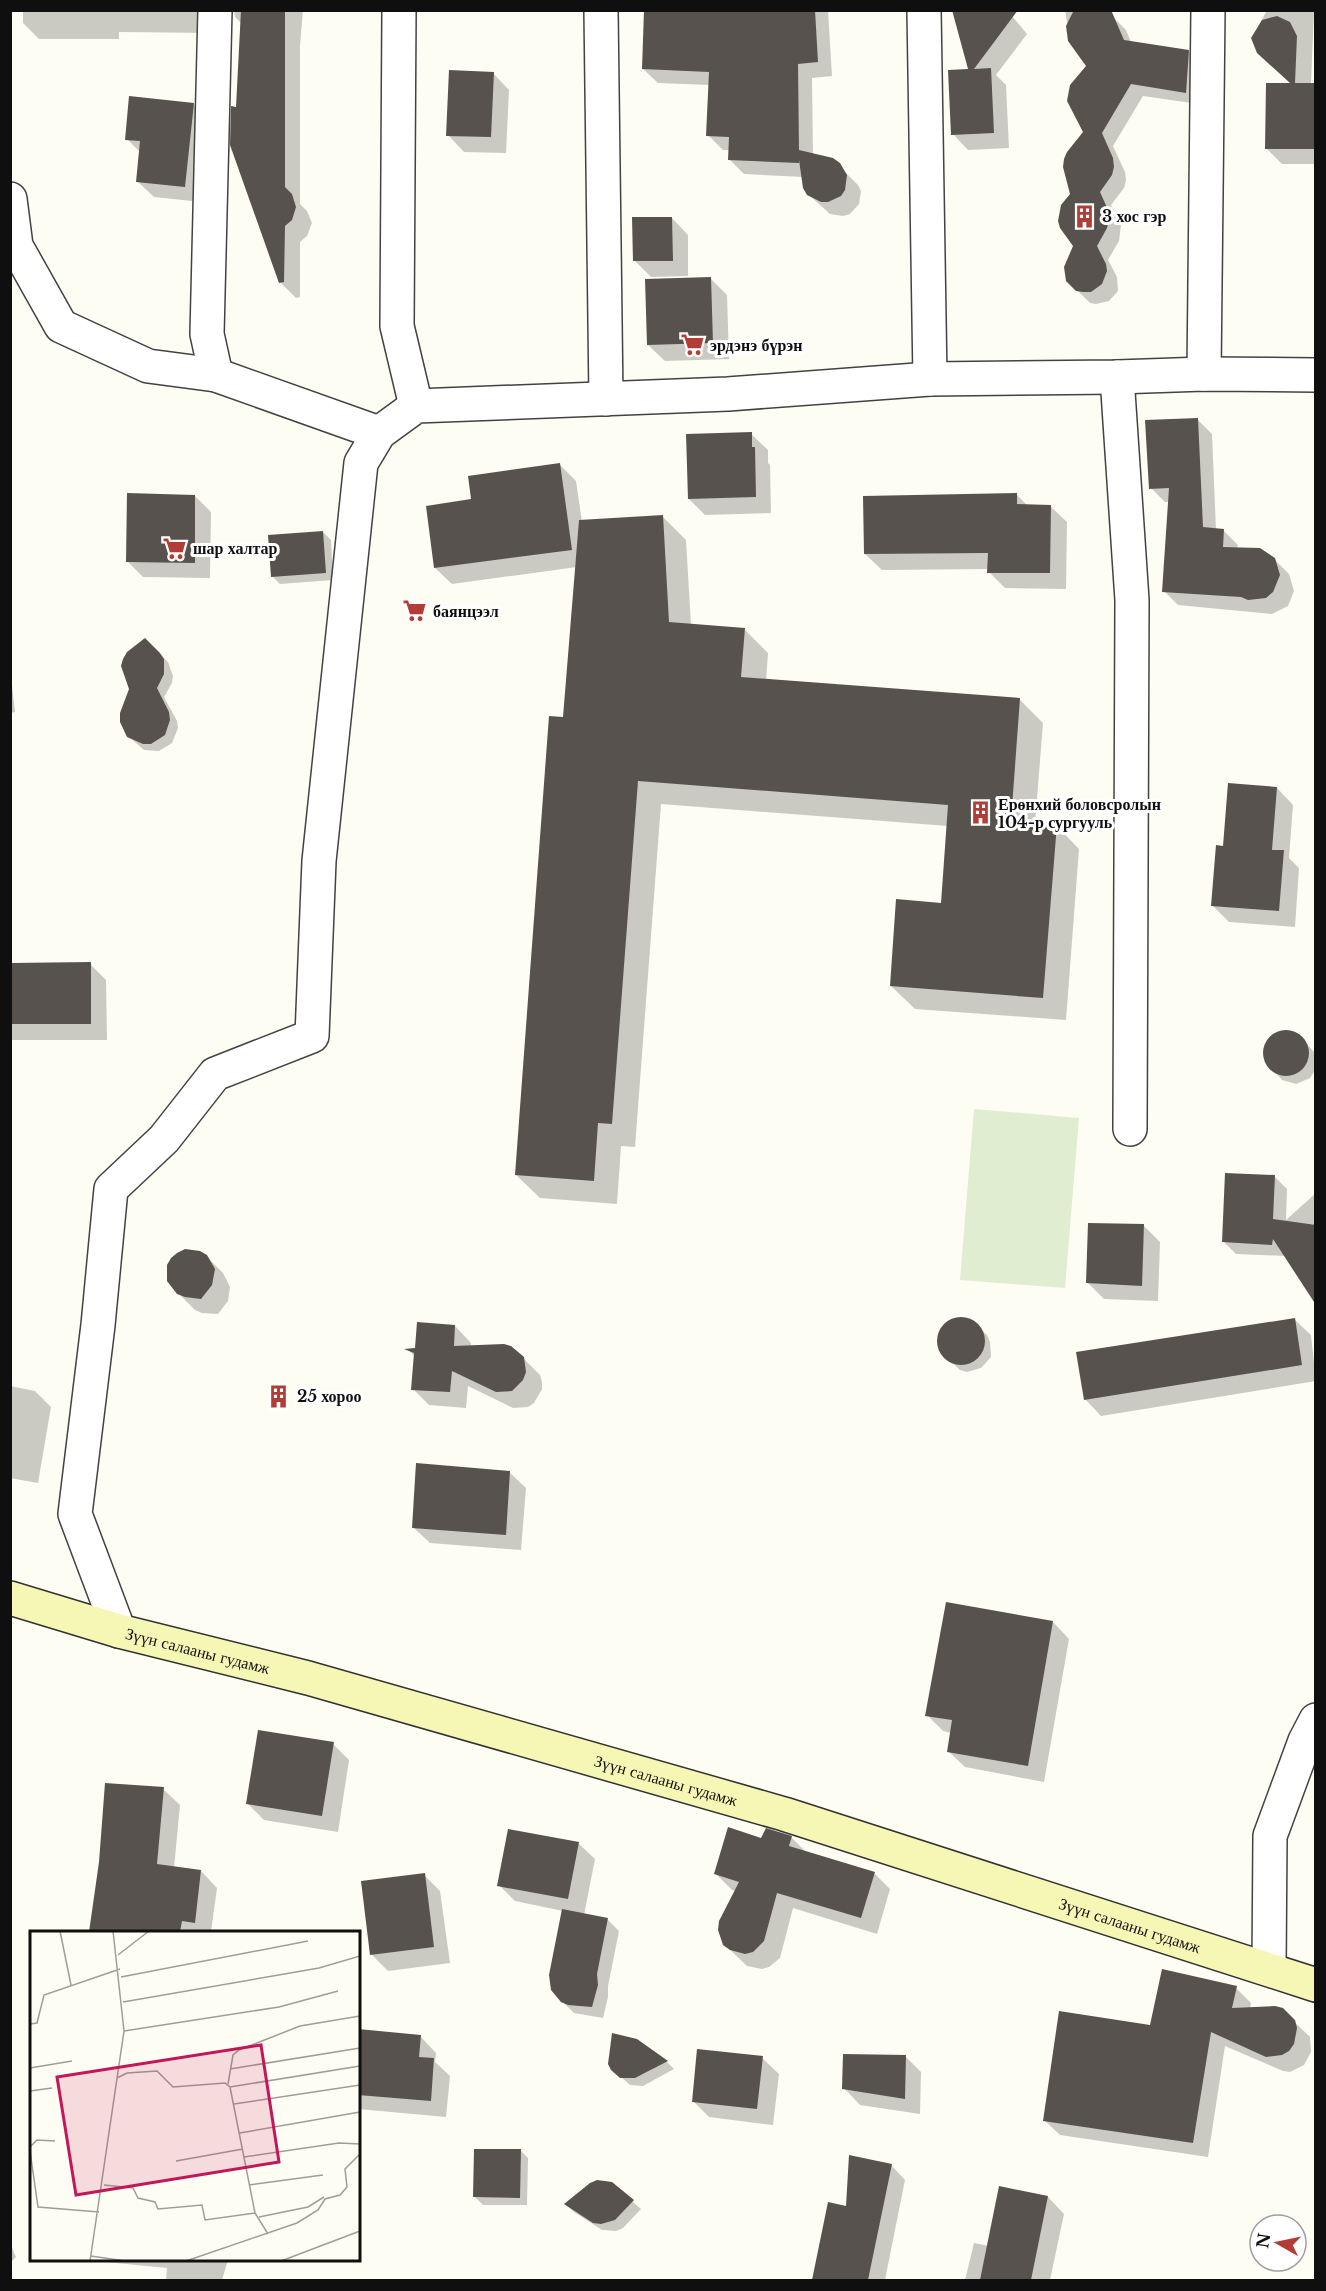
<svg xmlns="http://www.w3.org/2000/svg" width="1326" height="2291" font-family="'Libre Baskerville',serif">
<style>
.pitch{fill:#e0edd0}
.shadow{fill:#0003}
.building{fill:#57524d}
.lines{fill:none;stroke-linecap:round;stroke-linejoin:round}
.street-casing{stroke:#424242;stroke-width:36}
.secondary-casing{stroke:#313131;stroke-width:36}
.street{stroke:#fff;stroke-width:33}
.secondary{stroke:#f6f6b5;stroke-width:33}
.labels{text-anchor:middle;stroke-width:6;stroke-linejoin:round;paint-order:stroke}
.poi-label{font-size:16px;font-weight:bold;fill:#0f0f0f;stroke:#fff;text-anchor:start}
.street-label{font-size:16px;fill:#0f0f0f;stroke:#fff}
.inset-road{fill:none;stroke:#9e9e98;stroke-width:1.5}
.view{fill:#c2185b;fill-opacity:0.15;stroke:#c2185b;stroke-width:3}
.inset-edge{fill:none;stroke:#0f0f0f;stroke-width:3}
</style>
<rect width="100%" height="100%" fill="#fefdf3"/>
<path class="pitch" d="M974 1109 1079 1118 1065 1288 960 1280Z"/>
<g class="shadow">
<path d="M23 10H221L212 33 119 32V39H39L23 23Z"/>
<path d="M234 10H303L300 46V204L307 211 312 223 307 236 300 242V297L296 298 280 282 238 109 242 24 235 17Z"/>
<path d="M481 10H508L507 12Z"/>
<path d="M646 10H828L832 76 812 78 813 155 843 170 858 185 861 191 859 204 850 214 843 216 830 214 808 194 803 177 744 174 730 160V150H723L708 135 710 85 658 83 643 69Z"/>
<path d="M1007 10 1027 34 996 75 1006 85 1009 148 968 150 953 134 970 71Z"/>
<path d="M1065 10H1106L1126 30 1131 42 1188 51 1201 64 1198 104 1143 96 1113 146 1125 172 1126 180 1124 188 1111 205 1121 225 1119 241 1108 260 1117 277 1118 291 1109 301 1096 304 1090 303 1067 280 1074 246 1072 195 1085 132 1088 66 1070 40Z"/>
<path d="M1267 10H1314L1311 84H1316V164H1282L1267 149 1292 84 1252 38Z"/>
<path d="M493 73 509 90 506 153 464 152 448 135Z"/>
<path d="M193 104 209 120 201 202 154 197 137 181 140 152 127 139Z"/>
<path d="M672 218 688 235V276L651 277 634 260Z"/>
<path d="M711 279 727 295 729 359 665 361 648 345Z"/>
<path d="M1197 419 1212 434 1216 530H1223L1238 545 1237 549 1274 559 1289 574 1294 591 1288 606 1272 614 1178 605 1164 591 1170 502H1165L1151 488Z"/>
<path d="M751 434 768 450V463L770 465 771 513 705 515 689 499Z"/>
<path d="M560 465 576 481 582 522 662 516 686 540 691 625 744 629 768 653 766 681 1020 700 1043 723 1035 824 1056 825 1079 849 1066 1020 915 1009 891 986 942 904 948 826 661 804 635 1147 621 1146 617 1204 540 1198 516 1175 564 718 577 567 452 584 435 568 473 501Z"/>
<path d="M1017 495 1028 506H1050L1067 522 1066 589 1005 588 989 572V569L882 570 865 554Z"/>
<path d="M195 496 211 512 210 578 143 577 127 561Z"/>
<path d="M323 532 331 540 333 580 280 584 272 576Z"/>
<path d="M145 640 168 662 173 676 172 683 164 697 177 721 178 728 172 743 159 751 144 750 128 736Z"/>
<path d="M10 667 15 712 10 713Z"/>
<path d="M1277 788 1293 805 1289 858 1299 868 1295 927 1229 922 1213 906 1225 847Z"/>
<path d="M10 964H90L106 980 107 1040H10Z"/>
<path d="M1287 1031 1301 1037 1314 1052 1316 1058 1314 1072 1310 1078 1296 1084 1282 1080 1265 1060 1264 1054 1268 1040 1274 1035Z"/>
<path d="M1275 1177 1287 1189 1286 1220 1316 1193V1284L1286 1256 1236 1254 1224 1242Z"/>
<path d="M1144 1226 1160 1242 1158 1301 1104 1299 1088 1283Z"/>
<path d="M206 1256 223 1273 230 1287 228 1301 218 1314 202 1313 195 1310 178 1293Z"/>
<path d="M957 1319 972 1322 987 1335 990 1342 991 1357 981 1368 967 1372 960 1370 941 1352 939 1338 941 1331 950 1321Z"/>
<path d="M1294 1319 1311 1335 1316 1381 1101 1416 1085 1399Z"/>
<path d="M455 1326 471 1343V1347L523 1358 540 1375 542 1382V1389L534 1403 528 1407 513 1408 468 1386 466 1408 429 1405 413 1389 416 1357 408 1350H416Z"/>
<path d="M10 1386 35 1391 51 1407 38 1483 10 1478Z"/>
<path d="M509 1472 526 1488 521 1550 430 1543 413 1527Z"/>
<path d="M1053 1622 1069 1639 1044 1782 965 1767 948 1751 951 1733 943 1731 927 1715Z"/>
<path d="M333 1744 349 1760 338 1832 264 1820 248 1804Z"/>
<path d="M163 1789 180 1805 174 1868 201 1871 217 1888 211 1932H91L101 1862Z"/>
<path d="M791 1837 806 1852 874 1873 890 1889 877 1934 793 1908 780 1958 769 1967 762 1969 747 1966 724 1944 736 1891 732 1890 715 1873 762 1839Z"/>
<path d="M578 1843 595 1859 584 1915 608 1920 619 1931 608 1986V1997L603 2018 574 2013 562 2001 563 1911 515 1901 499 1885Z"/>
<path d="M424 1875 440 1891 450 1963 388 1971 372 1955Z"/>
<path d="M1236 1988 1251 2003 1250 2009 1282 2010 1310 2037 1311 2052 1304 2065 1290 2072 1283 2071 1225 2046 1208 2157 1060 2135 1044 2120 1151 2026Z"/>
<path d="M358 2031 420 2036 436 2053 435 2062 450 2076 446 2117 358 2109Z"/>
<path d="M636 2040 667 2062 674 2069 643 2086 630 2085 621 2077Z"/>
<path d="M905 2056 921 2072 920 2114 860 2105 844 2088Z"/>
<path d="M762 2058 779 2074 773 2125 709 2117 693 2101Z"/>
<path d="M520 2150 528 2158 527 2205H483L475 2197Z"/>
<path d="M891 2165 905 2180 885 2280H814L829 2204 847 2208Z"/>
<path d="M605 2181 611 2183 641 2209 623 2228 616 2231 602 2230 574 2212 566 2205 591 2184Z"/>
<path d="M1048 2197 1064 2214 1050 2280H965L974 2243 989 2246Z"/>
<path d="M10 2243 16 2257 10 2263Z"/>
<path d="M85 2260H228L222 2280H166L167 2268Z"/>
</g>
<g class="building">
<path d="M241 10H285V187L292 194 296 207 292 220 285 226 284 282 279 283 230 145 231 106 236 107Z"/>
<path d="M644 10H815L818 62 798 64 799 150 833 158 840 163 847 175 845 190 841 196 828 202H821L807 195 803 188 799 160V163L728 160 729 137 706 136 709 72 642 69Z"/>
<path d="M952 10H1018L974 69 991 68 994 133 951 135 948 70 968 69Z"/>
<path d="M1074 10H1111L1124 40 1189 50 1186 93 1131 84 1102 133 1113 158 1114 167 1112 175 1100 192 1109 212V220L1107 228 1097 246 1106 264 1107 271 1102 284 1091 292H1083L1076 291 1066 281 1064 267 1073 246 1060 228 1058 221 1061 205 1070 194 1063 167 1064 159 1067 152 1083 132 1067 101 1070 85 1086 66 1068 41 1066 26Z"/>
<path d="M1277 16 1290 22 1297 36 1295 83H1316V149H1265L1266 83H1290L1257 53 1251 38 1262 20Z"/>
<path d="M449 70 494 72 491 137 446 136Z"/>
<path d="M129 96 194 103 185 187 136 182 140 141 125 140Z"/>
<path d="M632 217H672L673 261H633Z"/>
<path d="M711 277 713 343 647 345 645 279Z"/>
<path d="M1198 418 1203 527 1224 529 1223 547 1260 548 1275 558 1280 575 1273 592 1266 598 1248 600 1241 597 1162 592 1169 488 1149 489 1145 420Z"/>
<path d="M752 432V447H755L756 497 688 499 686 434Z"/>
<path d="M560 463 572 550 434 568 426 506 471 499 468 476Z"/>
<path d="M127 493 195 495V563L126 562Z"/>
<path d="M1017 493V504L1051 505 1050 573H987L988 553 864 554 863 496Z"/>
<path d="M663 515 669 622 745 628 741 677 1020 698 1011 821 1057 824 1043 998 890 986 896 899 941 903 948 805 638 781 612 1124 598 1123 594 1181 515 1175 549 716 563 717 579 520Z"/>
<path d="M323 531 326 573 271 577 268 535Z"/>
<path d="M145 638 160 653 164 659V674L157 688 169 712 170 720 165 735 151 744H143L127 737 120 722V713L129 689 121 666 123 659 127 652Z"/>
<path d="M1228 783 1277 787 1272 850H1284L1279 911 1211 906 1216 845 1223 846Z"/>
<path d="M91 962V1024H10V963Z"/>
<circle cx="1286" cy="1053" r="23"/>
<path d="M1225 1173 1275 1175 1273 1219 1316 1225V1305L1273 1239 1272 1245 1222 1242Z"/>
<path d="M1088 1223 1144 1224 1142 1286 1086 1283Z"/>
<path d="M185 1249 200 1251 207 1255 215 1269 212 1285 201 1299 185 1297 177 1294 167 1281V1265L171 1258 177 1253Z"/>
<circle cx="961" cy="1341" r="24"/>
<path d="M1295 1318 1302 1365 1084 1400 1076 1352Z"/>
<path d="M417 1322 455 1325 454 1346 504 1344 511 1346 524 1357 526 1372 523 1380 512 1391 496 1392 452 1371 450 1392 411 1390 414 1353 404 1349 415 1348Z"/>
<path d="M416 1463 510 1471 506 1535 412 1528Z"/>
<path d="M946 1602 1053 1621 1028 1766 947 1752 952 1720 925 1716Z"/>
<path d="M258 1730 334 1742 322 1816 246 1804Z"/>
<path d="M105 1783 164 1787 157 1864 201 1870 195 1923 182 1921 180 1932H89L99 1862Z"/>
<path d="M728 1827 761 1838 766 1828 792 1836 789 1846 875 1872 861 1918 777 1893 764 1941 753 1952 745 1954 730 1950 723 1945 718 1930 719 1921 739 1882 714 1874Z"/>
<path d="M508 1829 579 1842 568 1899 497 1886Z"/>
<path d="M425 1873 434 1947 370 1955 361 1881Z"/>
<path d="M562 1909 608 1918 597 1974 598 1985 592 2007 568 2005 561 2002 551 1990 549 1975Z"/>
<path d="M1162 1969 1237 1986 1232 2008 1275 2006 1283 2008 1295 2020 1297 2028 1294 2044 1289 2051 1282 2055 1266 2057 1211 2032 1193 2143 1043 2121 1059 2011 1150 2025Z"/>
<path d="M358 2029 421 2035 419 2057 434 2058 431 2101 358 2095Z"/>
<path d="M612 2033 637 2039 668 2061 635 2078H620L611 2070 608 2064Z"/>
<path d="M697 2049 763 2056 757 2109 692 2102Z"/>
<path d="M843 2054 906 2055 905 2099 842 2089Z"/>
<path d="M474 2149H521L520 2198 473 2197Z"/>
<path d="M849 2155 892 2164 868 2280H812L828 2202 846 2206Z"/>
<path d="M597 2180 612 2182 634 2200 615 2220 601 2224 593 2223 564 2204 590 2183Z"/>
<path d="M999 2186 1048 2196 1031 2280H980Z"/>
</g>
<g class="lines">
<defs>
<g id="street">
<path d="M215 10 207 334 216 375"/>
<path d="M399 10 397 326 416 406"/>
<path d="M601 10 606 399"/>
<path d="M924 10 930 379"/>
<path d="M10 199 16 246 61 326 148 366 216 375 379 433"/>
<path d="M1204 374 1208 10"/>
<path d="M1117 377 1132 600 1130 1129"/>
<path d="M119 1631 75 1514 98 1325 111 1189 164 1139 215 1074 312 1036 319 861 361 463 379 433 416 406 728 394 930 379 1117 377 1204 374 1316 375"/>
<path d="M1269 1968 1270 1836 1305 1741 1316 1720"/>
</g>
<g id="secondary">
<path id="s1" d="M10 1598 119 1631 308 1678 784 1814 1316 1985"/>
</g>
</defs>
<use href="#street" class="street-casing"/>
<use href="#secondary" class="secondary-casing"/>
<use href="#street" class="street"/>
<use href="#secondary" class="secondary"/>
</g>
<defs>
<symbol id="building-bare" viewBox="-9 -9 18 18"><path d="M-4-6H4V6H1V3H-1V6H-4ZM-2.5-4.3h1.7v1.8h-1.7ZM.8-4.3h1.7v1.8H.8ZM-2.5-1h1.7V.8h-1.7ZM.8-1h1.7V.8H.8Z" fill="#b13d36" stroke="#fff" stroke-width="2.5" paint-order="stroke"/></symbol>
<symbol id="supermarket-bare" viewBox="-9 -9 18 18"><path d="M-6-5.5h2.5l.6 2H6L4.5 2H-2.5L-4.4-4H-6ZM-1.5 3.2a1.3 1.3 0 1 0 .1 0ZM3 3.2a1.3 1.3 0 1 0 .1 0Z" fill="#b13d36" stroke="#fff" stroke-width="2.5" paint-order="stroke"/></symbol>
</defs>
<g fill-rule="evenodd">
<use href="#building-bare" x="1068" y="200" width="33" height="33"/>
<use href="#supermarket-bare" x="676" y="328" width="33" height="33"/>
<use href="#supermarket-bare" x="158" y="532" width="33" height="33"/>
<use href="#supermarket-bare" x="398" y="594" width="33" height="33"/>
<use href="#building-bare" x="964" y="796" width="33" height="33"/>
<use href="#building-bare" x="262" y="1380" width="33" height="33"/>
</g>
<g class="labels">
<g class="poi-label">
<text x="1102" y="222">3 хос гэр</text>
<text x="710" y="351">эрдэнэ бүрэн</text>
<text x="193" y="554">шар халтар</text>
<text x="433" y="617">баянцээл</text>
<text x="998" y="810">Ерөнхий боловсролын<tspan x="998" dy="18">104-р сургууль</tspan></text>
<text x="297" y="1402">25 хороо</text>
</g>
<g class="street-label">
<text dy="6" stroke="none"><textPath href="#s1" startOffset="195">Зүүн салааны гудамж</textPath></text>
<text dy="6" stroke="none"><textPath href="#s1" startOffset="681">Зүүн салааны гудамж</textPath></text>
<text dy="6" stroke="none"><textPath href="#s1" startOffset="1167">Зүүн салааны гудамж</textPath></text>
</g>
</g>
<g transform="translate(30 1931)">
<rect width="330" height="330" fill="#fefdf3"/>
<path class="inset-road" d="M30 0 41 54M88 24 119 0M91 46 278 10M93 71 289 37 330 25M0 93 7 92 14 64 90 38M94 100 249 76 308 60M0 137 42 130M200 138 330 117M87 147 97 142 127 140 143 156 195 152 200 156 225 282 238 303M198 153 203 124 209 119 270 95 330 85M200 156 330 135M0 160 22 157M204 173 330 154M210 202 330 181M0 216 7 209 25 210M0 220 8 276 69 281M214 226 309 212 330 213M146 230 213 218M74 254 103 257 108 267 125 271 128 278 172 274 175 289 225 282M219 254 293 244M229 286 278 276 294 266M61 325 95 330M60 330 94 100 83 0M156 330 267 292 288 279 295 268 310 264 317 256 315 238 330 223M251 330 330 300"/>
<path class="view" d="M231 114 249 231 46 264 27 146Z"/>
<rect width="330" height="330" class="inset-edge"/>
</g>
<rect width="1326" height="2291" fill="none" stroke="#0f0f0f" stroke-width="24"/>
<g transform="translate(1278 2243) rotate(279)"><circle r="28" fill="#ffffff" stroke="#9f9f9f" stroke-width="1.5"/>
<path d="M0-4.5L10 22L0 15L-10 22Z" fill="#b13d36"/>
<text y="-9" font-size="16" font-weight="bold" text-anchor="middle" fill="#0f0f0f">N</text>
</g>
</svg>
